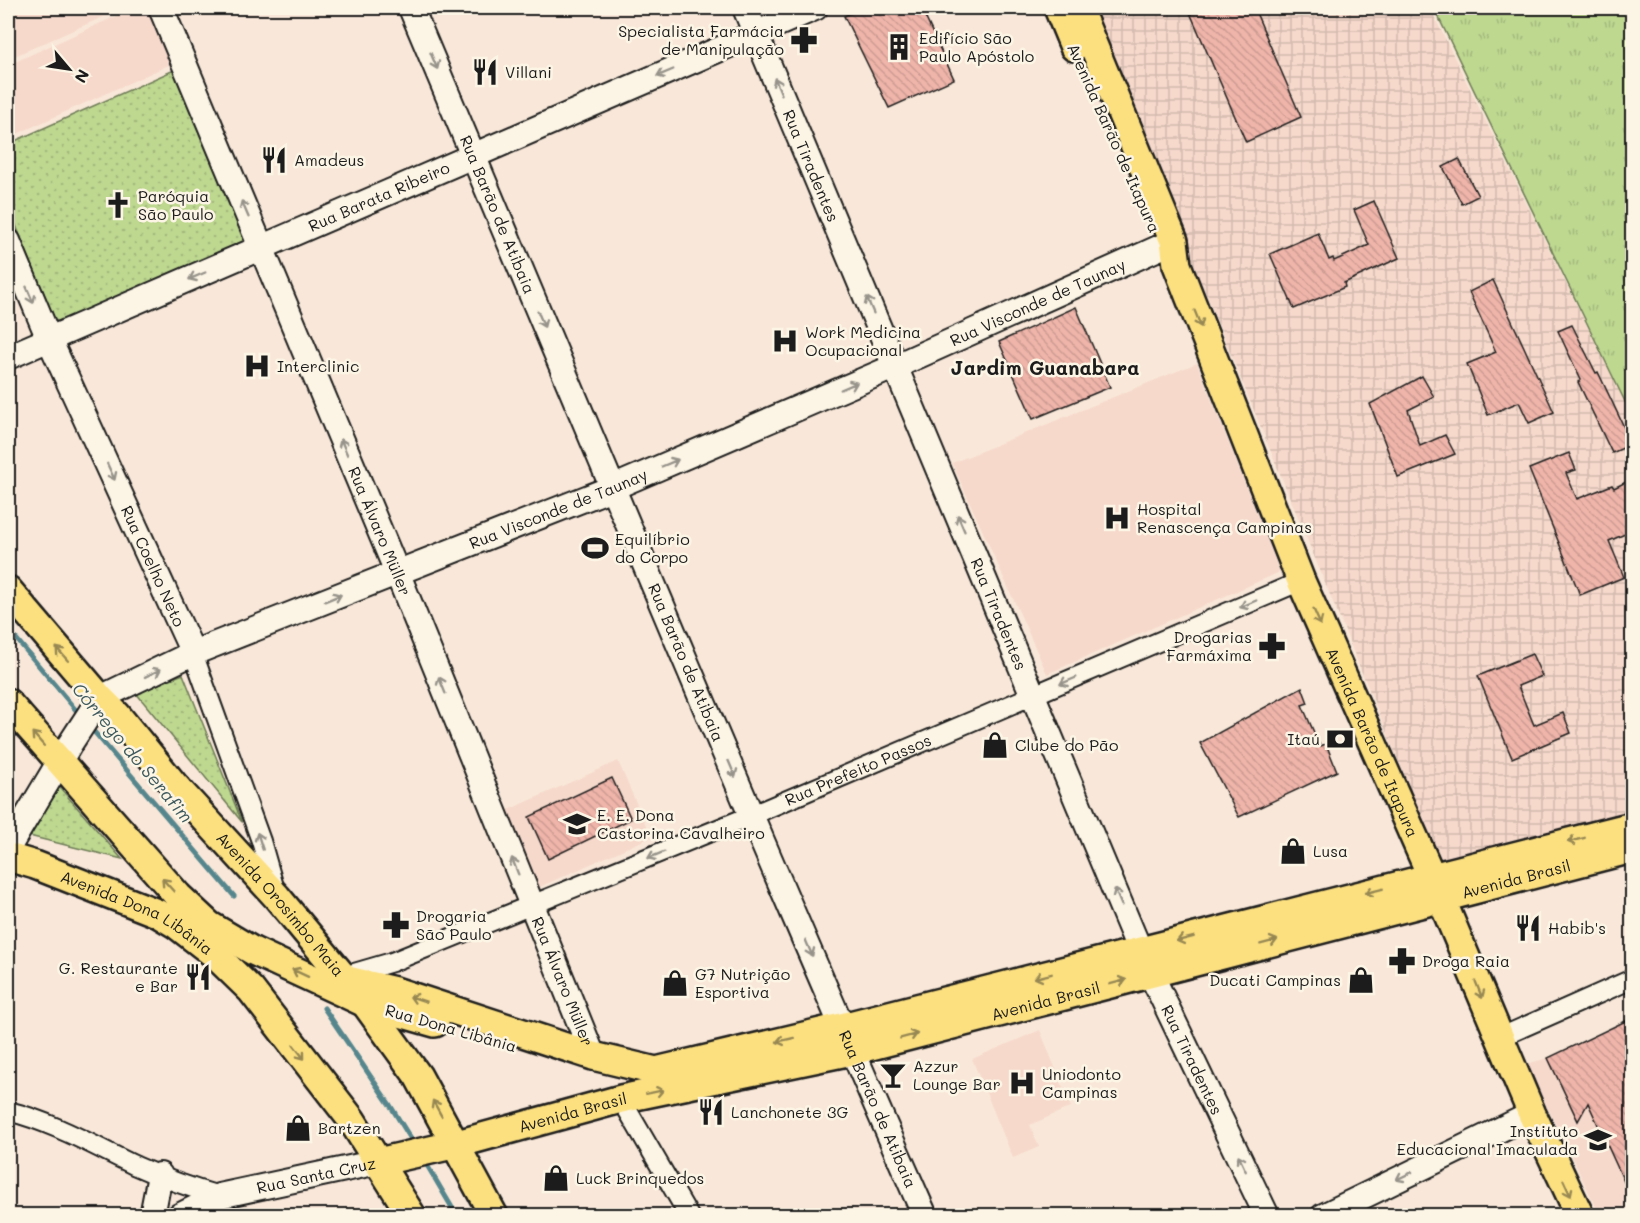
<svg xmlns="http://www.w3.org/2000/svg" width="1640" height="1223" font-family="Mali,sans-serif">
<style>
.built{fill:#f6d9cb}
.industrial{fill:url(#industrial-grid)}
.grass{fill:url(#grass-tufts);stroke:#6d7a56;stroke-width:1.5}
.park{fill:url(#park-dots);stroke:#6d7a56;stroke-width:1.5}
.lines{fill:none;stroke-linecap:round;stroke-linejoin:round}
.stream{stroke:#56868d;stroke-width:5}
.building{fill:url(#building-back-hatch);stroke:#1c1c1c;stroke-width:1.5}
.street-casing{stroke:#1c1c1c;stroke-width:22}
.secondary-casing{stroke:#1c1c1c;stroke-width:28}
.primary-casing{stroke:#1c1c1c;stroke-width:32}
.street{stroke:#fcf5e5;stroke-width:18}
.secondary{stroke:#fcf5e5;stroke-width:24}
.primary{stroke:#fce080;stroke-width:27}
.oneway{stroke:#97938b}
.oneway2{stroke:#978853}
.labels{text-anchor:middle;stroke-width:5;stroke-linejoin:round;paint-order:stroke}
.poi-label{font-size:16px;fill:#1c1c1c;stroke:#fcf5e5;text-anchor:start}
.street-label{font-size:16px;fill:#1c1c1c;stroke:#fcf5e5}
.water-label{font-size:18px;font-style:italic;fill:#3e5a5e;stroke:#fcf5e5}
.quarter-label{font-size:20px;font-weight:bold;fill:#1c1c1c;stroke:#fcf5e5}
</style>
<defs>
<pattern id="industrial-grid" width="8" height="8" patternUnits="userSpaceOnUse" patternTransform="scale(1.5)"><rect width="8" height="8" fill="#f6d9cb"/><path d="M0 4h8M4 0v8" fill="none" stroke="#d2baae"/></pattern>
<pattern id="grass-tufts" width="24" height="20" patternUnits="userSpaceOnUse" patternTransform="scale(1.5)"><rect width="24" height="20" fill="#bed890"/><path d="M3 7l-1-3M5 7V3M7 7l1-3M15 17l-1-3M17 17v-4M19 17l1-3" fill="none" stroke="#a3b97c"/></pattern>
<pattern id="park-dots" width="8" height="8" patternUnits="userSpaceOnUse" patternTransform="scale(1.5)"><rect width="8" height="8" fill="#bed890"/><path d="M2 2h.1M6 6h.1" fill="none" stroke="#a3b97c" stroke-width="1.8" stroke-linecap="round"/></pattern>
<pattern id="building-back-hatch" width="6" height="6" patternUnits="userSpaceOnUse" patternTransform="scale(1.5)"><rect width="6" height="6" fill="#efb5aa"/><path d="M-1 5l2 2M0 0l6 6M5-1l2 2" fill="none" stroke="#cc9b92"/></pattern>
</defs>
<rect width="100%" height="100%" fill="#f9e8d9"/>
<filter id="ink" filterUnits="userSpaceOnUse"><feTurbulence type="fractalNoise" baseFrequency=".0167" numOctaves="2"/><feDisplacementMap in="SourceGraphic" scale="12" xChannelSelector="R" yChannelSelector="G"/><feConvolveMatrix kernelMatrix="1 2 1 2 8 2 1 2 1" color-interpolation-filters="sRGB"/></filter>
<g filter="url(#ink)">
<g class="built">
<path d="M8 8H123L8 59Z"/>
<path d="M134 8H146L171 64 8 138V65Z"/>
<path d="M1197 363 1280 572 1047 674 952 463Z"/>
<path d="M618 761 651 837 535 889 504 812Z"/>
<path d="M1632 1018V1215H1600L1526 1064 1548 1058Z"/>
<path d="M1040 1030 1071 1107 1030 1125 1039 1147 1013 1158 972 1059Z"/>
</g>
<path class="industrial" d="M1088 8H1430L1632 417V811L1440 862Z"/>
<path class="grass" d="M1434 8H1632V416Z"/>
<g class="park">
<path d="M174 70 246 242 58 328 8 206V144Z"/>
<path d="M183 674 242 822 136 693Z"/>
<path d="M55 782 122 859 25 835Z"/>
</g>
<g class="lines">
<g class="stream">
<path d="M8 629 80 715"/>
<path d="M90 727 234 896"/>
<path d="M324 1008 390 1105 414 1144"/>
<path d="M424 1160 457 1216"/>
</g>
</g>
<g class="building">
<path d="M862 8H921L954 79 889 108 844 16Z"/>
<path d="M1188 8H1254L1301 117 1246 142Z"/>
<path d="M1459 159 1478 196 1462 204 1443 167Z"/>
<path d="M1374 201 1399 258 1344 283 1345 287 1294 309 1270 254 1318 233 1329 260 1333 258 1334 261 1369 245 1354 210Z"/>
<path d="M1493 280 1554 412 1529 423 1519 402 1488 415 1467 364 1496 352 1469 292Z"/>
<path d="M1076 307 1110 387 1033 419 999 342Z"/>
<path d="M1572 325 1596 373 1598 372 1632 444 1612 453 1578 382 1581 380 1558 331Z"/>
<path d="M1422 376 1434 397 1408 410 1420 446 1445 435 1455 454 1398 477 1370 404Z"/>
<path d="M1569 453 1576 470 1566 473 1577 499 1612 485 1614 488 1632 479V531L1609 541 1624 577 1580 595 1529 469Z"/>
<path d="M1532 654 1542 676 1518 686 1534 725 1563 713 1571 733 1512 758 1478 676Z"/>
<path d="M1302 687 1308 703 1302 705 1320 746 1326 744 1337 771 1239 817 1200 743Z"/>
<path d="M612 778 631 819 548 859 529 817Z"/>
<path d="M1632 1018V1199L1588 1103 1578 1121 1548 1058Z"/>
</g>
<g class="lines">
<defs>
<g id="street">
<path d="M193 653 261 841 275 890"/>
<path id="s1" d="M344 976 392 962 752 815 1301 581"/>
<path d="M1499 1038 1632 979"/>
<path d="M621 1099 689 1216"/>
<path d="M8 1111C53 1122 94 1146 136 1166 163 1178 191 1188 219 1196"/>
</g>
<g id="secondary">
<path id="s2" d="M161 8 397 572 593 1056"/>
<path id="s3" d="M411 8C581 411 748 816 925 1216"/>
<path id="s4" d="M745 8 1140 951 1267 1216"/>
<path id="s5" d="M8 241 49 339 193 653"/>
<path id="s6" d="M8 357 815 8"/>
<path id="s7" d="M8 848 70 744 100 698 193 653 612 488 896 366 1174 241"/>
<path d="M152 1216 160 1175"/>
<path id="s8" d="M179 1216 219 1196 378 1162"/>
<path d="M1323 1216 1532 1114"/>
</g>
<g id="primary">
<path d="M1058 8 1074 47"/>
<path id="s9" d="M1078 8 1174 241 1177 265 1301 581 1441 898 1532 1114 1580 1216"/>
<path id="s10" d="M8 590 100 698 117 715 175 786 277 897 365 1003 418 1076 494 1216"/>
<path d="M8 703 178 896 209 925 253 951 365 1003 435 1023"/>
<path id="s11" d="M8 857 35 865 157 913 177 925 213 953 251 990 351 1119 412 1216"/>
<path d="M347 980 395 991 593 1056 656 1071 842 1027 1632 826"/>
<path id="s12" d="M378 1162 457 1144 621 1099 852 1051 1632 849"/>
</g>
</defs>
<use href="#street" class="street-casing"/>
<use href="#secondary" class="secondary-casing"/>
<use href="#primary" class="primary-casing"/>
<use href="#street" class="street"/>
<use href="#secondary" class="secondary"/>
<use href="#primary" class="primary"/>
</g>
<defs><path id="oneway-shaft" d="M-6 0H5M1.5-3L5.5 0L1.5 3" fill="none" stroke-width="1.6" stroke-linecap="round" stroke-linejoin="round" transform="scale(1.5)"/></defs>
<g class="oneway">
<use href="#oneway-shaft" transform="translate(434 61) rotate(67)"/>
<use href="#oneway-shaft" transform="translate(665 73) rotate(157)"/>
<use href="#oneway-shaft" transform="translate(778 86) rotate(-113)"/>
<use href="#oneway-shaft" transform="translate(245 209) rotate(-113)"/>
<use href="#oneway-shaft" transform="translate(197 276) rotate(157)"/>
<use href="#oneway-shaft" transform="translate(30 295) rotate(67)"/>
<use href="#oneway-shaft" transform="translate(870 305) rotate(-113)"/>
<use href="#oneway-shaft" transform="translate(541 319) rotate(67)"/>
<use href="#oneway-shaft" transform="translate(849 386) rotate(-23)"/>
<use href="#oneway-shaft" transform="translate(344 447) rotate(-113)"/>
<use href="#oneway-shaft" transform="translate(670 463) rotate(-23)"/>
<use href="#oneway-shaft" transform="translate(111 472) rotate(65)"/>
<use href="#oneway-shaft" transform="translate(961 523) rotate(-113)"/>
<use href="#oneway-shaft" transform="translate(333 598) rotate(-22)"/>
<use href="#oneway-shaft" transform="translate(1248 604) rotate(157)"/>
<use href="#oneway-shaft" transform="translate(153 673) rotate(-26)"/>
<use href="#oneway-shaft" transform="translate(1068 681) rotate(157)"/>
<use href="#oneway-shaft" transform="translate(442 685) rotate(-112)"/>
<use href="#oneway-shaft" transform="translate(732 769) rotate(67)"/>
<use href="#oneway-shaft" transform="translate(260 841) rotate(-108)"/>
<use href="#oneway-shaft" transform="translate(656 855) rotate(158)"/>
<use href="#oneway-shaft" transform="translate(515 866) rotate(-112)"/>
<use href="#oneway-shaft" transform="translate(1118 897) rotate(-113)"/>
<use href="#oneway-shaft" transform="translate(809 948) rotate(67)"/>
<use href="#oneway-shaft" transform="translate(1242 1163) rotate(-115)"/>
<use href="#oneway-shaft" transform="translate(1404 1176) rotate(154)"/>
</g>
<g class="oneway2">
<use href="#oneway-shaft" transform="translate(1198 319) rotate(68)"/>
<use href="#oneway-shaft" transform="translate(1317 617) rotate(66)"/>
<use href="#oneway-shaft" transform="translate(62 654) rotate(-131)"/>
<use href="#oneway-shaft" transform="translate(38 739) rotate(-131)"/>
<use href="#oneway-shaft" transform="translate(1576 840) rotate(166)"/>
<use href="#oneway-shaft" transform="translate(168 885) rotate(-132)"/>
<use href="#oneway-shaft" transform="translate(1374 891) rotate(166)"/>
<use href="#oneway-shaft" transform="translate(1185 939) rotate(166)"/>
<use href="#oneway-shaft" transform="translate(1269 942) rotate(-15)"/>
<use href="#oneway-shaft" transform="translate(300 973) rotate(-155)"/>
<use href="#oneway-shaft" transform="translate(1043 976) rotate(166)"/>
<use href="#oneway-shaft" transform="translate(1118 982) rotate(-15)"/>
<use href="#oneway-shaft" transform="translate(1479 990) rotate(68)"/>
<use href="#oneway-shaft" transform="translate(418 999) rotate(-162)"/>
<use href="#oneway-shaft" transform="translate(909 1036) rotate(-15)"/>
<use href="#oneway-shaft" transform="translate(785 1040) rotate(167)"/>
<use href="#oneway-shaft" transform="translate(299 1052) rotate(52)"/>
<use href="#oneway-shaft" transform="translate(655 1092) rotate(-12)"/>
<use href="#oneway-shaft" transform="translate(437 1108) rotate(-119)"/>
<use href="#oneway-shaft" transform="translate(1567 1188) rotate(65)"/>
</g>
</g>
<defs>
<symbol id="pharmacy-bare" viewBox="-9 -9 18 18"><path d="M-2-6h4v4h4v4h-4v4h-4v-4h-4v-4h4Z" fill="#1c1c1c" stroke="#fcf5e5" stroke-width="2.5" paint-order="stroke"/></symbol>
<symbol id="building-bare" viewBox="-9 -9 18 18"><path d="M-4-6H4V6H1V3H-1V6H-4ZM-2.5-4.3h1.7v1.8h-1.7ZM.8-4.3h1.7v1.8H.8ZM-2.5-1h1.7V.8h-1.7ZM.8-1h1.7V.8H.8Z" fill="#1c1c1c" stroke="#fcf5e5" stroke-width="2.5" paint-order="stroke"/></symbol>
<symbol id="restaurant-bare" viewBox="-9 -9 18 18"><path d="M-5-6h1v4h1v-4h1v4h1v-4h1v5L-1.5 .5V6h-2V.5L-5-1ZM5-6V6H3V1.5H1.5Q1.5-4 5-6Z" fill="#1c1c1c" stroke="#fcf5e5" stroke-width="2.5" paint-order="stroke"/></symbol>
<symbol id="church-bare" viewBox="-9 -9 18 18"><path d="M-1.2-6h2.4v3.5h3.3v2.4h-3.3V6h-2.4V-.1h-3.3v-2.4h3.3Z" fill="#1c1c1c" stroke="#fcf5e5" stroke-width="2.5" paint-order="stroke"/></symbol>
<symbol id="hospital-bare" viewBox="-9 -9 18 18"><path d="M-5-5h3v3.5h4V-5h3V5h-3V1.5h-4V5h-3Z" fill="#1c1c1c" stroke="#fcf5e5" stroke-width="2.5" paint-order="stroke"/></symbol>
<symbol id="stadium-bare" viewBox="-9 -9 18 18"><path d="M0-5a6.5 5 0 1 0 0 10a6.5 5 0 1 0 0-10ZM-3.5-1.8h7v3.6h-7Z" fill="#1c1c1c" stroke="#fcf5e5" stroke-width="2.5" paint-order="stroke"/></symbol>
<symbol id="bank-bare" viewBox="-9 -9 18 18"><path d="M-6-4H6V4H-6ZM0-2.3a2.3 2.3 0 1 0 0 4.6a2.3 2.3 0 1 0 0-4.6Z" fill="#1c1c1c" stroke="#fcf5e5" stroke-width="2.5" paint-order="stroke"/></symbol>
<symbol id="shop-bare" viewBox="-9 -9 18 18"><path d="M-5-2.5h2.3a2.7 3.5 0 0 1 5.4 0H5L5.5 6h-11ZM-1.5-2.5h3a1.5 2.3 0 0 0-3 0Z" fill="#1c1c1c" stroke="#fcf5e5" stroke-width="2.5" paint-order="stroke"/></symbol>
<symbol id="school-bare" viewBox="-9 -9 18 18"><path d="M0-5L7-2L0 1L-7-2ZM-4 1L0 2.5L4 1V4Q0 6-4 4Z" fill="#1c1c1c" stroke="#fcf5e5" stroke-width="2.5" paint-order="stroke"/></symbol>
<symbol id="bar-bare" viewBox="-9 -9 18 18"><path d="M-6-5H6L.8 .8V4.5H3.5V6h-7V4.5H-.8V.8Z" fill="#1c1c1c" stroke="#fcf5e5" stroke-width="2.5" paint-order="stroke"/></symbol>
</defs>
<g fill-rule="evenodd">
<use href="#pharmacy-bare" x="785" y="21" width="38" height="38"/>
<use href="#building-bare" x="880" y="28" width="38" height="38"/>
<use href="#restaurant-bare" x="466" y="53" width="38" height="38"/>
<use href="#restaurant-bare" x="255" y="141" width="38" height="38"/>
<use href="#church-bare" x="99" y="186" width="38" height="38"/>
<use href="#hospital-bare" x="766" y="322" width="38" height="38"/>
<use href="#hospital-bare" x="238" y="347" width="38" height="38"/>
<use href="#hospital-bare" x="1098" y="499" width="38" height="38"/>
<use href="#stadium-bare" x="576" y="529" width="38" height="38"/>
<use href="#pharmacy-bare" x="1253" y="627" width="38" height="38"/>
<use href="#bank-bare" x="1321" y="720" width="38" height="38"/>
<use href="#shop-bare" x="976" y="726" width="38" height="38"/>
<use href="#school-bare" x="558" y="805" width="38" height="38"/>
<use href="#shop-bare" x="1274" y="832" width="38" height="38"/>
<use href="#pharmacy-bare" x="377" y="906" width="38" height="38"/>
<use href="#restaurant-bare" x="1509" y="909" width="38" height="38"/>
<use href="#pharmacy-bare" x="1383" y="942" width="38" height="38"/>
<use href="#restaurant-bare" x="179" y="958" width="38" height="38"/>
<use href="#shop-bare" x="1342" y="961" width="38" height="38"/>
<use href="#shop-bare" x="656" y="964" width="38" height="38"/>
<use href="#bar-bare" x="874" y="1056" width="38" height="38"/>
<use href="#hospital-bare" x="1003" y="1064" width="38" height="38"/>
<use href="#restaurant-bare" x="692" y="1093" width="38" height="38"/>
<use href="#shop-bare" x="279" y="1109" width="38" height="38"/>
<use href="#school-bare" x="1579" y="1121" width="38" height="38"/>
<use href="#shop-bare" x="537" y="1159" width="38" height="38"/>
</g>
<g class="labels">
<g class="poi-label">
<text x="784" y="37" text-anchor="end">Specialista Farmácia<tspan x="784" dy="18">de Manipulação</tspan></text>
<text x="919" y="44">Edifício São<tspan x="919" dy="18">Paulo Apóstolo</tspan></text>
<text x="505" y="78">Villani</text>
<text x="294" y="166">Amadeus</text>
<text x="138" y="202">Paróquia<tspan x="138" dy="18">São Paulo</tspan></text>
<text x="805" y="338">Work Medicina<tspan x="805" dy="18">Ocupacional</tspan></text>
<text x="277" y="372">Interclinic</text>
<text x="1137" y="515">Hospital<tspan x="1137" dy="18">Renascença Campinas</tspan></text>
<text x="615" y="545">Equilíbrio<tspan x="615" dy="18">do Corpo</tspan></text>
<text x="1252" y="643" text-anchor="end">Drogarias<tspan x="1252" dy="18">Farmáxima</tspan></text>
<text x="1320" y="745" text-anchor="end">Itaú</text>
<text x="1015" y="751">Clube do Pão</text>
<text x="597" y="821">E. E. Dona<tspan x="597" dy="18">Castorina Cavalheiro</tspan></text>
<text x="1313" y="857">Lusa</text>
<text x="416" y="922">Drogaria<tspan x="416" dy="18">São Paulo</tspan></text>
<text x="1548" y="934">Habib's</text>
<text x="1422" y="967">Droga Raia</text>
<text x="178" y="974" text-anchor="end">G. Restaurante<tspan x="178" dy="18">e Bar</tspan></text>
<text x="695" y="980">G7 Nutrição<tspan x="695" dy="18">Esportiva</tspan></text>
<text x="1341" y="986" text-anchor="end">Ducati Campinas</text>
<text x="913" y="1072">Azzur<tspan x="913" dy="18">Lounge Bar</tspan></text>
<text x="1042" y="1080">Uniodonto<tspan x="1042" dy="18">Campinas</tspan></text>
<text x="731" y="1118">Lanchonete 3G</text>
<text x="318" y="1134">Bartzen</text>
<text x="1578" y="1137" text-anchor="end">Instituto<tspan x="1578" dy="18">Educacional Imaculada</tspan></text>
<text x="576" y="1184">Luck Brinquedos</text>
</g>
<g class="street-label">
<text transform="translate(1114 138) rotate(66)" y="6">Avenida Barão de Itapura</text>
<text dy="6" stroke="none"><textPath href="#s4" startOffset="171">Rua Tiradentes</textPath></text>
<text dy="6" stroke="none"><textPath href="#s6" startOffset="404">Rua Barata Ribeiro</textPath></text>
<text dy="6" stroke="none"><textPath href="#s3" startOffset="224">Rua Barão de Atibaia</textPath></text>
<text dy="6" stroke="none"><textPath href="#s7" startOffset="1194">Rua Visconde de Taunay</textPath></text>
<text dy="6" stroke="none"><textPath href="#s7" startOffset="672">Rua Visconde de Taunay</textPath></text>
<text dy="6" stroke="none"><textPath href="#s2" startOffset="567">Rua Álvaro Müller</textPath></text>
<text dy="6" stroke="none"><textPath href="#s5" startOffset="356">Rua Coelho Neto</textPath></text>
<text dy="6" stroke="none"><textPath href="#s4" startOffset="657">Rua Tiradentes</textPath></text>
<text dy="6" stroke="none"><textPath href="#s3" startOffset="710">Rua Barão de Atibaia</textPath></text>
<text dy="6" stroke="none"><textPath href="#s9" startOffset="792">Avenida Barão de Itapura</textPath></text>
<text dy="6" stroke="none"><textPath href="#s1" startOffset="554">Rua Prefeito Passos</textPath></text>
<text dy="6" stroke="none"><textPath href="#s12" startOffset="1173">Avenida Brasil</textPath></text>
<text dy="6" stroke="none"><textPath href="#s10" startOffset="416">Avenida Orosimbo Maia</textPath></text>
<text dy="6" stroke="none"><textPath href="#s11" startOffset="141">Avenida Dona Libânia</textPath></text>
<text dy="6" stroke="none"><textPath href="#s2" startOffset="1053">Rua Álvaro Müller</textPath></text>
<text dy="6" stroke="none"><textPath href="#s12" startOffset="687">Avenida Brasil</textPath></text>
<text transform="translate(451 1028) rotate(16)" y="6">Rua Dona Libânia</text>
<text dy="6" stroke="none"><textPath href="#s4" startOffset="1143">Rua Tiradentes</textPath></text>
<text dy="6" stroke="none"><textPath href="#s3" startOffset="1196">Rua Barão de Atibaia</textPath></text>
<text dy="6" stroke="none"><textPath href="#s12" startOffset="201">Avenida Brasil</textPath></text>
<text dy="6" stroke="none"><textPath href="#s8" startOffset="144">Rua Santa Cruz</textPath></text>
</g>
<g class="water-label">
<text transform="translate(132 753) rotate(50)" y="6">Córrego do Serafim</text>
</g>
<g class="quarter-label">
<text x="1045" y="375">Jardim Guanabara</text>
</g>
</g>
<rect width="1640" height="1223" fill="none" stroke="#fcf5e5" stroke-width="30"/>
<rect x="15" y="15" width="1610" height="1193" fill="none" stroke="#1c1c1c" stroke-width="2" filter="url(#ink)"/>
<g transform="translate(69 69) rotate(119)" stroke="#fcf5e5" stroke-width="4.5" paint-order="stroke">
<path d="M0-4.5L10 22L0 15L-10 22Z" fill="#1c1c1c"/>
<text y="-9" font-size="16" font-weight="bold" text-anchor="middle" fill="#1c1c1c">N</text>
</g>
</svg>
